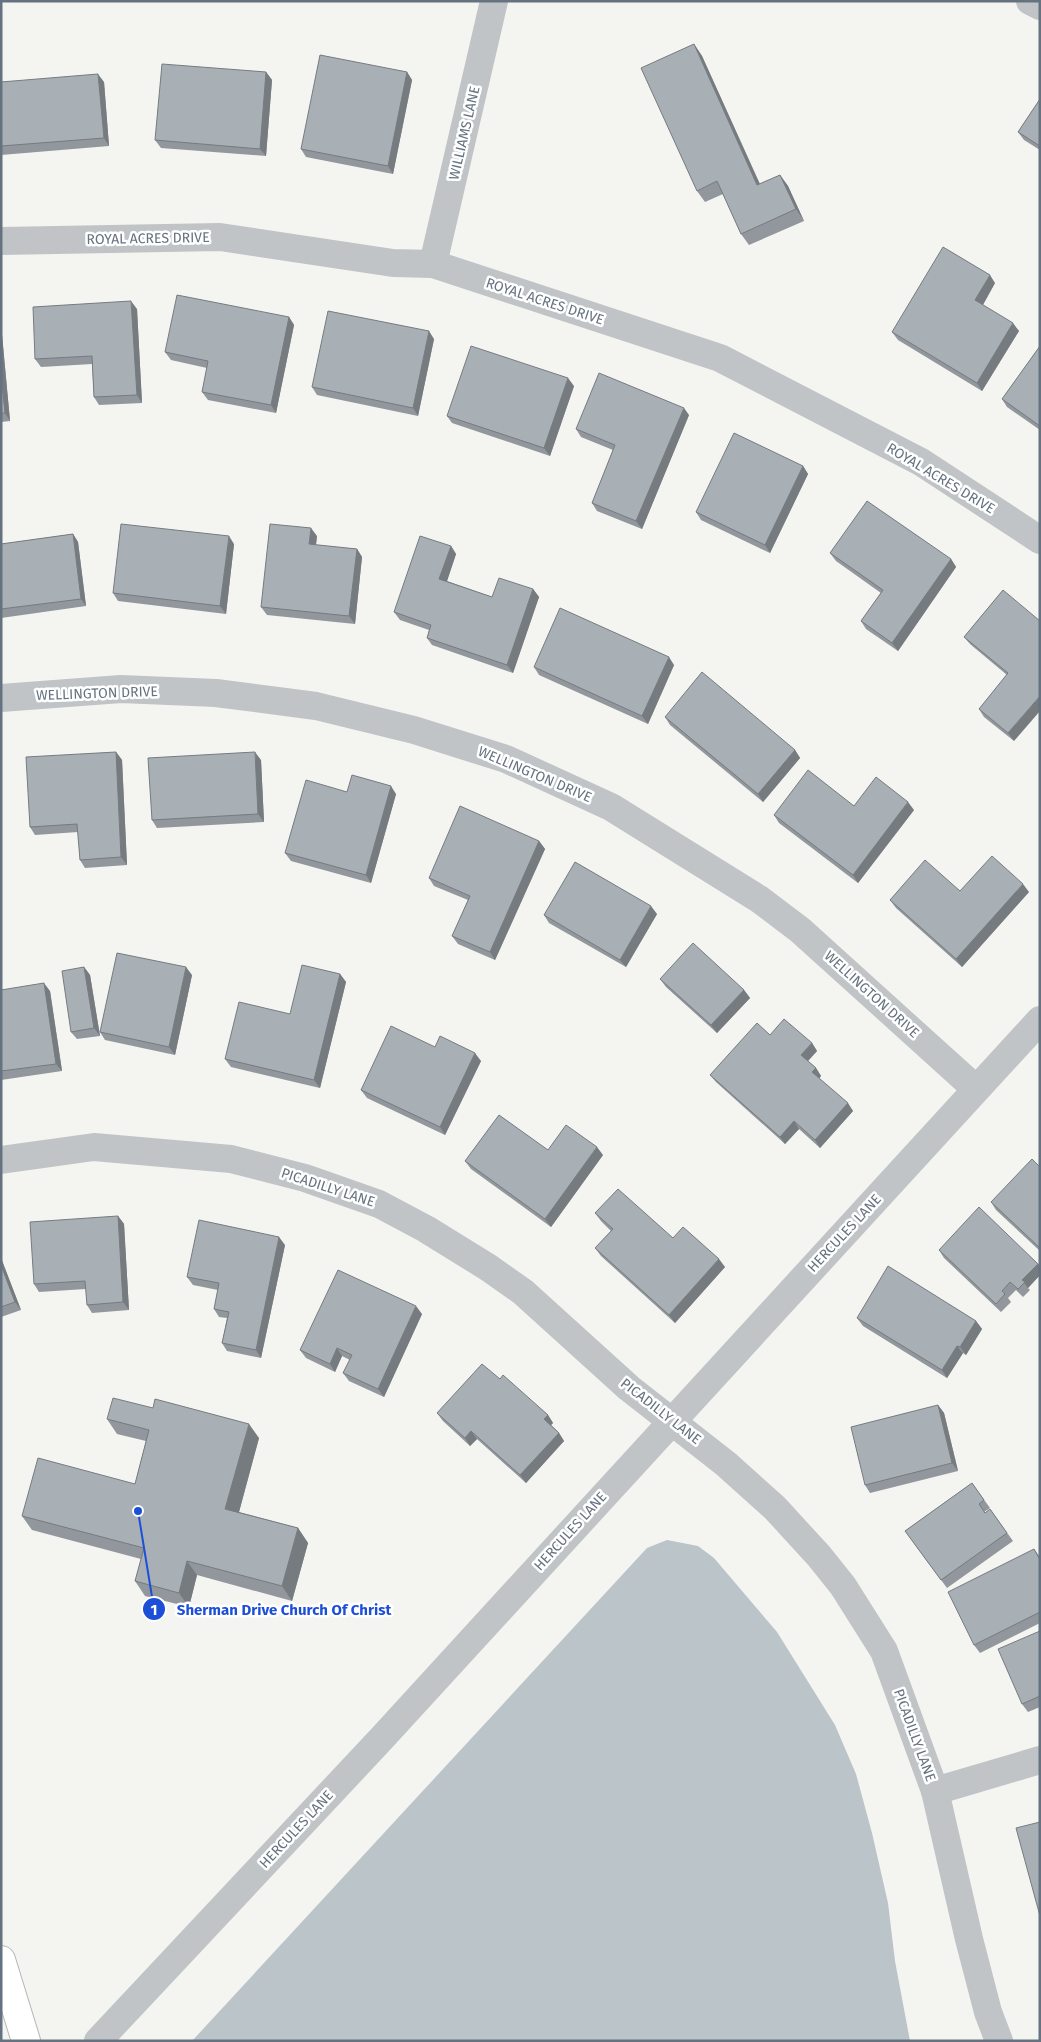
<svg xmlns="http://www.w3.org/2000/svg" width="1041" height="2042" font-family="'Fira Sans',sans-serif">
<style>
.water{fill:#bbc4c9}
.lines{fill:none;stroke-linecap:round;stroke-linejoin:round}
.secondary-casing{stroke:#b3b7bb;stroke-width:30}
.minor{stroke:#c0c4c7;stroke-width:28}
.tertiary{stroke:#c0c4c7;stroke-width:28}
.secondary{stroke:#fff;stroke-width:28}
.wall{fill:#91979c}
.shaded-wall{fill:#767b7f}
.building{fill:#a9b0b5;stroke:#767b7f}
.labels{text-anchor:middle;stroke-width:5;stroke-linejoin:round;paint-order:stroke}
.street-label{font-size:14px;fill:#657380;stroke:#fff}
.leader{fill:none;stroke:#1d4ed8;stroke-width:2}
.callout-dot{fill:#1d4ed8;stroke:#fff;stroke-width:2}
.mark-label{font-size:15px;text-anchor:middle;font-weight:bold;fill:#fff}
.callout-label{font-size:15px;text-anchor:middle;font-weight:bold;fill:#1d4ed8;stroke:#fff;stroke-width:5;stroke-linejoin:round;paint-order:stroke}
</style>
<rect width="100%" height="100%" fill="#f4f4f1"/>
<path class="water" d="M667 1540 698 1546 714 1558 777 1632 835 1725 856 1774 872 1833 888 1903 895 1961 910 2041H192L647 1548Z"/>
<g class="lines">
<defs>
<path id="secondary" d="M1 1960 26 2041"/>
</defs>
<use href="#secondary" class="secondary-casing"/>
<g class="minor">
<path d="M1030 1 1040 6"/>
<path d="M1 241 220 237 393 263 433 264 720 358 921 462 1040 540"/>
<path d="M433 264 494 1"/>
<path d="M1 698 121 689 216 693 316 706 414 730 506 759 611 807 759 899 800 930 976 1089"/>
<path d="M1 1160 94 1147 231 1159 305 1178 379 1204 426 1229 489 1268 523 1292 629 1388 726 1464 775 1508 819 1556 843 1586 884 1651 935 1791 969 1939 988 2012 999 2041"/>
<path d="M935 1791 1040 1760"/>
</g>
<path class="tertiary" d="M98 2041 382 1738 1040 1020"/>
<use href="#secondary" class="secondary"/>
</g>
<g class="wall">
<path d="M694 44 702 56 760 184 780 175 788 186 804 221 749 245 741 234 723 194 705 202 697 191Z"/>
<path d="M266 72 272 80 266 156 161 148 155 140Z"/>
<path d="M407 72 412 80 393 174 306 157 301 149Z"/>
<path d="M1 82H104L109 146 1 155Z"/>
<path d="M1040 99V150L1024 140 1018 132Z"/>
<path d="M995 283 983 305 1019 331 982 391 898 340 892 332Z"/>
<path d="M137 309 142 403 99 405 94 397 92 364 41 367 35 359Z"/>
<path d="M289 317 294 325 276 413 208 400 202 392 207 368 171 360 165 352Z"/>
<path d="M1 324 10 421 1 422Z"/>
<path d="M434 339 418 416 317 395 312 387Z"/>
<path d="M1040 346V430L1007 407 1002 399Z"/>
<path d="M574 386 550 456 452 423 447 416Z"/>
<path d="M689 415 642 529 597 511 592 503 613 450 581 437 576 429Z"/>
<path d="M803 466 808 474 770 553 701 520 696 512Z"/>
<path d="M73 534 78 542 86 606 1 618V544Z"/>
<path d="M317 536 316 545 357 549 362 557 355 624 267 615 261 607Z"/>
<path d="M234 544 226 614 118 601 113 593Z"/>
<path d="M451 546 456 554 447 581 492 597 533 589 539 597 513 673 432 645 427 638 429 630 400 620 394 612Z"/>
<path d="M830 553 951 559 956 567 898 651 866 629 861 621 881 593 836 561Z"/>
<path d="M1003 590 1014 741 984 717 979 709 1007 675 970 644 964 637Z"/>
<path d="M674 665 648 724 539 675 534 667Z"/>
<path d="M665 717 795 750 800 758 763 802 670 725Z"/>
<path d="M116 752 122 760 127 865 85 868 80 860 78 832 35 835 30 827Z"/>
<path d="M261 760 264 822 157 828 152 820Z"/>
<path d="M347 792 396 794 371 883 291 861 285 853Z"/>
<path d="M854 806 914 810 858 883 779 823 774 815Z"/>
<path d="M539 841 545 849 495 960 458 944 452 936 468 900 434 886 429 878Z"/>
<path d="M960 891 1029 892 962 967 896 908 890 900Z"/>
<path d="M657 914 626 967 549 923 544 915Z"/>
<path d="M84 967 90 975 100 1036 77 1039 71 1032Z"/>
<path d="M340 974 346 982 320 1088 231 1067 225 1059 290 1014Z"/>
<path d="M192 975 175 1055 105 1040 100 1032Z"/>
<path d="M660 979 744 990 750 998 717 1033 666 987Z"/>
<path d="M1 990 50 991 62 1071 1 1080Z"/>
<path d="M770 1035 812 1043 817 1051 808 1061 816 1068 821 1076 819 1078 853 1111 820 1148 799 1129 785 1144 716 1082 710 1075Z"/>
<path d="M435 1047 481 1061 445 1135 367 1098 361 1090Z"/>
<path d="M603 1155 551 1227 471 1169 465 1161Z"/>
<path d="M1040 1167V1251L996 1210 991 1202Z"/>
<path d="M595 1213 673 1238 725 1267 675 1323 601 1256 595 1248 611 1231 601 1221Z"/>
<path d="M118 1216 124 1224 129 1310 92 1313 87 1305 86 1289 39 1292 34 1284Z"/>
<path d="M285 1245 261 1358 227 1351 222 1343 227 1318 219 1317 214 1309 218 1290 193 1285 187 1277Z"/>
<path d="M939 1250 1038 1264 1040 1266V1275L1028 1288 1030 1290 1023 1297 1016 1290 1008 1298 1011 1302 1001 1312 944 1258Z"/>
<path d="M1 1258 21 1310 1 1317Z"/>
<path d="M422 1314 384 1397 349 1381 343 1373 350 1360 342 1356 335 1372 306 1358 300 1350Z"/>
<path d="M857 1318 976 1321 982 1329 966 1355 963 1353 947 1378 863 1326Z"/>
<path d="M500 1379 548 1415 553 1423 551 1425 559 1433 564 1441 526 1483 477 1439 470 1446 443 1421 437 1413Z"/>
<path d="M938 1405 944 1413 958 1471 870 1493 865 1485Z"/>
<path d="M107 1419 259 1438 239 1512 298 1528 308 1543 292 1601 197 1575 189 1607 145 1596 135 1581 141 1559 32 1530 22 1516 135 1484 146 1441 117 1434Z"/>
<path d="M972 1483 990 1508 984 1512 985 1513 990 1509 1013 1541 947 1588 905 1531Z"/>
<path d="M1034 1549 1040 1557V1623L980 1653 974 1645Z"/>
<path d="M1040 1631V1707L1028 1712 1022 1704Z"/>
</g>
<g class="shaded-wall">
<path d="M694 44 702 56 765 196 757 185Z"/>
<path d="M266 72 272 80 266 156 260 149Z"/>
<path d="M407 72 412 80 393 174 388 166Z"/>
<path d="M98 74 104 82 109 146 104 138Z"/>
<path d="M780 175 788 186 804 221 796 209Z"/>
<path d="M990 275 995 283 981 308 975 300Z"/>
<path d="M131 301 137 309 142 403 137 395Z"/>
<path d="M289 317 294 325 276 413 271 405Z"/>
<path d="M1013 323 1019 331 982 391 977 383Z"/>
<path d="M1 324 10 421 5 413 1 374Z"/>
<path d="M429 331 434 339 418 416 413 408Z"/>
<path d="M568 378 574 386 550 456 544 448Z"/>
<path d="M684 408 689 415 642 529 636 521Z"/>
<path d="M803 466 808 474 770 553 765 545Z"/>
<path d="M311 528 317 536 315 552 309 544Z"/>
<path d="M73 534 78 542 86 606 81 599Z"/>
<path d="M229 536 234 544 226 614 220 606Z"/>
<path d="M451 546 456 554 445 587 439 579Z"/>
<path d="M357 549 362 557 355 624 349 616Z"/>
<path d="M951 559 956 567 898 651 892 643Z"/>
<path d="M533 589 539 597 513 673 507 665Z"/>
<path d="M669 657 674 665 648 724 642 716Z"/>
<path d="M1040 696V711L1014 741 1008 733Z"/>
<path d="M795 750 800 758 763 802 758 794Z"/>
<path d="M116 752 122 760 127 865 121 857Z"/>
<path d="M255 752 261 760 264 822 258 814Z"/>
<path d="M391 786 396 794 371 883 366 875Z"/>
<path d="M908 802 914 810 858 883 853 875Z"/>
<path d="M539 841 545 849 495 960 490 952Z"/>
<path d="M1023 884 1029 892 962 967 956 959Z"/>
<path d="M651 906 657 914 626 967 620 960Z"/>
<path d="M84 967 90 975 100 1036 94 1028Z"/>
<path d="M186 967 192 975 175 1055 169 1047Z"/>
<path d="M340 974 346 982 320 1088 314 1080Z"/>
<path d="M44 983 50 991 62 1071 56 1064Z"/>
<path d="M744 990 750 998 717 1033 711 1025Z"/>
<path d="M812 1043 817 1051 807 1062 801 1055Z"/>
<path d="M475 1053 481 1061 445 1135 440 1127Z"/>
<path d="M816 1068 821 1076 818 1080 812 1072Z"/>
<path d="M848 1103 853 1111 820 1148 815 1140Z"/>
<path d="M794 1121 799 1129 785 1144 780 1137Z"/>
<path d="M597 1147 603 1155 551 1227 545 1219Z"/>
<path d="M118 1216 124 1224 129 1310 123 1302Z"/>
<path d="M279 1237 285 1245 261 1358 256 1350Z"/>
<path d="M1 1258 21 1310 15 1302 1 1265Z"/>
<path d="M719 1259 725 1267 675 1323 669 1315Z"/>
<path d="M1038 1264 1040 1266V1275L1028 1288 1022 1280Z"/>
<path d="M416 1306 422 1314 384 1397 378 1389Z"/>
<path d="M976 1321 982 1329 966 1355 960 1347Z"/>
<path d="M957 1346 963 1353 947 1378 942 1370Z"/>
<path d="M337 1348 342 1356 335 1372 330 1364Z"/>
<path d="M938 1405 944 1413 958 1471 952 1463Z"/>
<path d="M548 1415 553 1423 549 1427 544 1419Z"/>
<path d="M249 1424 259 1438 236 1523 225 1509Z"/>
<path d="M471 1431 477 1439 470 1446 465 1438Z"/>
<path d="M559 1433 564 1441 526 1483 520 1475Z"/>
<path d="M298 1528 308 1543 292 1601 282 1586Z"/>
<path d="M187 1561 197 1575 189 1607 179 1593Z"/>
</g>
<g class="building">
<path d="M694 44 757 185 780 175 796 209 741 234 717 181 697 191 641 68Z"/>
<path d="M320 55 407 72 388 166 301 149Z"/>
<path d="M162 64 266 72 260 149 155 140Z"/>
<path d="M98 74 104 138 1 146V82Z"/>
<path d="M1040 99V146L1018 132Z"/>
<path d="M943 247 990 275 975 300 1013 323 977 383 892 332Z"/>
<path d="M177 295 289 317 271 405 202 392 208 361 165 352Z"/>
<path d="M131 301 137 395 94 397 92 356 35 359 33 307Z"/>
<path d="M328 311 429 331 413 408 312 387Z"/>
<path d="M471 346 568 378 544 448 447 416Z"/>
<path d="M1040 346V426L1002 399Z"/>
<path d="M599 373 684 408 636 521 592 503 615 445 576 429Z"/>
<path d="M1 374 5 413H1Z"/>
<path d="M734 433 803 466 765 545 696 512Z"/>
<path d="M867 501 951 559 892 643 861 621 883 590 830 553Z"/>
<path d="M121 524 229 536 220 606 113 593Z"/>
<path d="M270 524 311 528 309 544 357 549 349 616 261 607Z"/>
<path d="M73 534 81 599 1 609V544Z"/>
<path d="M420 536 451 546 439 579 492 597 499 578 533 589 507 665 427 638 431 625 394 612Z"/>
<path d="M1003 590 1040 621V696L1008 733 979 709 1008 673 964 637Z"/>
<path d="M560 608 669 657 642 716 534 667Z"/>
<path d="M702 672 795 750 758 794 665 717Z"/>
<path d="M116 752 121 857 80 860 77 824 30 827 26 757Z"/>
<path d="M255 752 258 814 152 820 148 758Z"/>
<path d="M808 770 854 806 876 777 908 802 853 875 774 815Z"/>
<path d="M352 775 391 786 366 875 285 853 306 780 347 792Z"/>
<path d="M460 806 539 841 490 952 452 936 470 896 429 878Z"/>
<path d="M992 856 1023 884 956 959 890 900 925 860 960 891Z"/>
<path d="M575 862 651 906 620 960 544 915Z"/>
<path d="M693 943 744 990 711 1025 660 979Z"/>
<path d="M117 953 186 967 169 1047 100 1032Z"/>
<path d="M302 965 340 974 314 1080 225 1059 239 1002 290 1014Z"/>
<path d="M84 967 94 1028 71 1032 62 971Z"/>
<path d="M44 983 56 1064 1 1071V990Z"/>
<path d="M784 1019 812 1043 801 1055 816 1068 812 1072 848 1103 815 1140 794 1121 780 1137 710 1075 757 1023 770 1035Z"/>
<path d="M391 1026 435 1047 440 1036 475 1053 440 1127 361 1090Z"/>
<path d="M499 1115 548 1150 566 1125 597 1147 545 1219 465 1161Z"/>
<path d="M1032 1159 1040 1167V1248L991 1202Z"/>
<path d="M618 1189 673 1238 683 1227 719 1259 669 1315 595 1248 613 1229 595 1213Z"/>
<path d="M979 1207 1038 1264 1022 1280 1025 1282 1018 1289 1010 1282 1002 1291 1005 1294 996 1304 939 1250Z"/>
<path d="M118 1216 123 1302 87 1305 85 1281 34 1284 30 1222Z"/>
<path d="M199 1220 279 1237 256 1350 222 1343 229 1312 214 1309 219 1283 187 1277Z"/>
<path d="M1 1265 15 1302 1 1307Z"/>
<path d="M888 1266 976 1321 960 1347 957 1346 942 1370 857 1318Z"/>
<path d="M338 1270 416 1306 378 1389 343 1373 352 1355 337 1348 330 1364 300 1350Z"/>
<path d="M482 1364 500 1379 503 1375 548 1415 544 1419 559 1433 520 1475 471 1431 465 1438 437 1413Z"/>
<path d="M113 1398 153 1408 155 1399 249 1424 225 1509 298 1528 282 1586 187 1561 179 1593 135 1581 144 1548 22 1516 38 1458 135 1484 149 1430 107 1419Z"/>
<path d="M938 1405 952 1463 865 1485 851 1427Z"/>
<path d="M972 1483 984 1500 979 1504 985 1513 990 1509 1007 1533 941 1580 905 1531Z"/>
<path d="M1034 1549 1040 1560V1612L974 1645 948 1592Z"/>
<path d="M1040 1631V1696L1022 1704 998 1649Z"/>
<path d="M1040 1822V1916L1016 1828Z"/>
</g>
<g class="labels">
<g class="street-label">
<text transform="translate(464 133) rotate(-77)" y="5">WILLIAMS LANE</text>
<text transform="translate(148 238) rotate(-1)" y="5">ROYAL ACRES DRIVE</text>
<text transform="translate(545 301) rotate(18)" y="5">ROYAL ACRES DRIVE</text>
<text transform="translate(941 478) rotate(31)" y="5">ROYAL ACRES DRIVE</text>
<text transform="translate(97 693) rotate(-2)" y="5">WELLINGTON DRIVE</text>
<text transform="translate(535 774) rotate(23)" y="5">WELLINGTON DRIVE</text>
<text transform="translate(872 994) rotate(42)" y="5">WELLINGTON DRIVE</text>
<text transform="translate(328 1187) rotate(18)" y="5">PICADILLY LANE</text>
<text transform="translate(844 1233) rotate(-47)" y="5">HERCULES LANE</text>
<text transform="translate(661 1411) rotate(38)" y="5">PICADILLY LANE</text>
<text transform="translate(570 1531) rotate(-48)" y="5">HERCULES LANE</text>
<text transform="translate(915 1735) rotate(70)" y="5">PICADILLY LANE</text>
<text transform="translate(296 1829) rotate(-47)" y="5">HERCULES LANE</text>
</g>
</g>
<path class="leader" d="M138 1511L154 1609"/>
<g class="callout-dot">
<circle cx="138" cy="1511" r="5"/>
<circle cx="154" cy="1609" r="12"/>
</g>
<g class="mark-label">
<text x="154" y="1615">1</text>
</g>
<g class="callout-label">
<text x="284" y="1615">Sherman Drive Church Of Christ</text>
</g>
<rect width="1041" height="2042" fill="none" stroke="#657380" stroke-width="5"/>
</svg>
